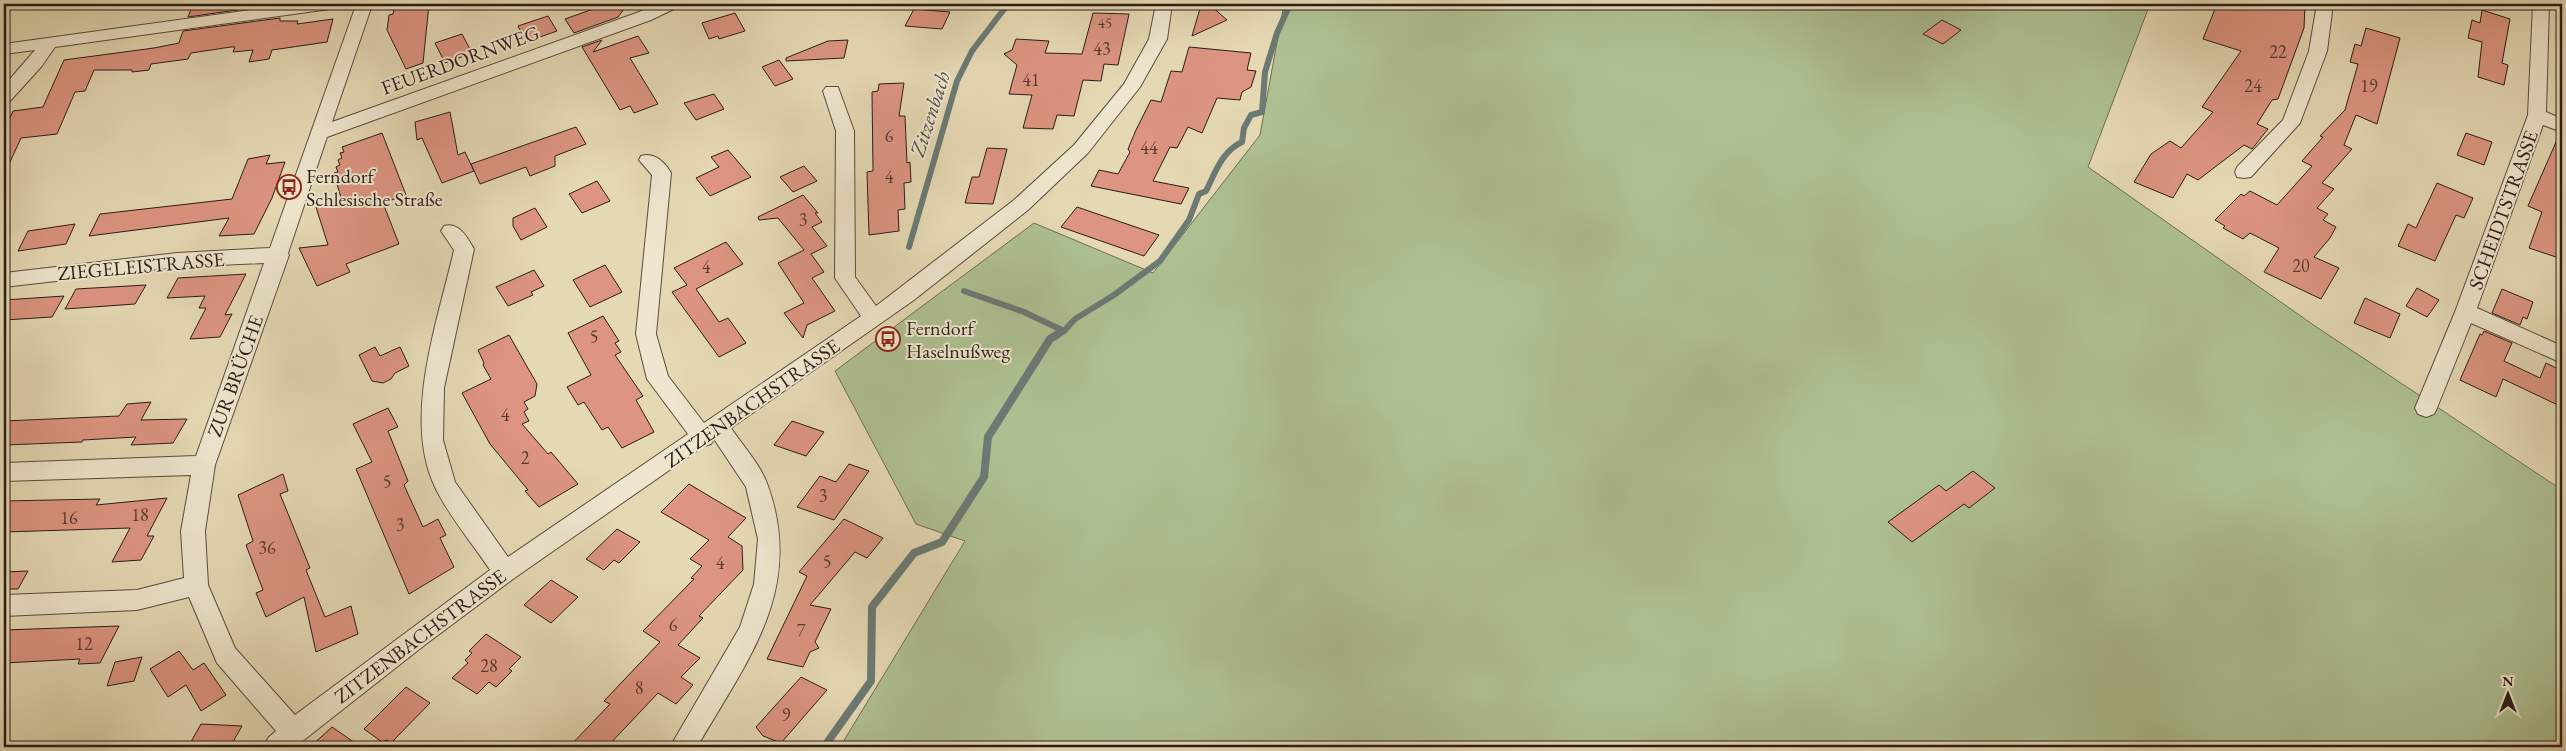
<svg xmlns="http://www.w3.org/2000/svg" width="2566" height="751" font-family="'EB Garamond',serif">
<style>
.green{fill:#aec092;stroke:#6c6e54}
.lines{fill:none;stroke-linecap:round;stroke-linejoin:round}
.stream-far1{stroke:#6b7a74;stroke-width:6}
.stream{stroke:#6b7a74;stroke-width:8}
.building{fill:#dd9581;stroke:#2a1c17}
.minor-casing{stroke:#594b3e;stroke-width:2}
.minor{fill:#eee6ce;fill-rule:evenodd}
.labels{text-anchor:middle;stroke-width:4;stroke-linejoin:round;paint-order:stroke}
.far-number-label{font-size:15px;fill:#573a32}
.number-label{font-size:18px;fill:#573a32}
.street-label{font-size:20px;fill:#2a1c17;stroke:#eee6ce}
.poi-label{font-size:20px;fill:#2a1c17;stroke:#eee6ce;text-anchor:start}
.water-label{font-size:21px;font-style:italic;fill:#4a4b46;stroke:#eee6ce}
</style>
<rect width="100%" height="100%" fill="#e5d9b4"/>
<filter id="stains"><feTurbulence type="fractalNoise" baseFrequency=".004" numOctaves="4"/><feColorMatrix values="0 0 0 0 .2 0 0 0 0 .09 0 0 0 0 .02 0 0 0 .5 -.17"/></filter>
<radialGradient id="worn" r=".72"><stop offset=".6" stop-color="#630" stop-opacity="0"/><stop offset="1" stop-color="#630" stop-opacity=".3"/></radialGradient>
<path class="green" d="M1284 4H2150L2088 167 2315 326 2562 490V747H840L965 541 916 524 835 371 1034 223 1153 273 1260 135Z"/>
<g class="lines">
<g class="stream-far1">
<path d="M909 247 957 81 972 51 1008 4"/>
<path d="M964 291 1024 312 1064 331 1056 336"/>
<path d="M1064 331 1075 319 1114 295 1160 261 1189 220 1199 194 1206 191C1215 173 1222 151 1242 142L1244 128 1251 115 1262 112 1265 72 1277 33 1290 4"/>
</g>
<path class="stream" d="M824 747 871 681 872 607 914 553 942 542 984 477 988 437 1050 339 1058 334"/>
</g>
<g class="building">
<path d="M193 4H279L188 17Z"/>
<path d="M403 4H429L423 63 406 69 387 30 389 15 393 14 395 5Z"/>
<path d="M593 4H628L618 17 574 33 565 19 596 8Z"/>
<path d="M2217 4H2305L2304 28 2278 99 2272 100 2257 124 2268 129 2252 149 2244 145 2198 180 2187 174 2173 198 2134 182 2151 154 2170 141 2181 148 2213 112 2202 107 2241 51 2203 39Z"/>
<path d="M1201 5 1211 6 1227 20 1192 36Z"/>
<path d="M914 9 950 12 942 29 905 26Z"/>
<path d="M2482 10 2510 19 2502 63 2508 65 2504 85 2478 77 2482 42 2468 38 2472 20 2480 23Z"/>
<path d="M735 13 745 31 719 39 718 36 709 39 702 23Z"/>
<path d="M1093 13 1129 14 1118 65 1104 64 1101 81 1083 80 1074 116 1057 115 1053 129 1023 128 1032 95 1009 94 1017 65 1004 54 1012 50 1016 39 1049 41 1045 53 1082 54Z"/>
<path d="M548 16 557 31 526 42 518 26Z"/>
<path d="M280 18V21H298L297 24 333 19 327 42 272 50 269 59 249 62 253 50 233 52 235 47H231L191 53 188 59 151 64 149 70 132 72V70H94L85 91 75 92 57 134 21 138 4 175V131L13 111 43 107 64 60 154 48 179 43 183 31Z"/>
<path d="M1942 20 1961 30 1943 44 1923 34Z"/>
<path d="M2366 28 2400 38 2377 124 2356 115 2344 145 2352 149 2322 183 2334 189 2317 208 2328 214 2323 220 2336 227 2330 238 2314 257 2339 268 2321 299 2264 272 2279 248 2250 233 2243 239 2223 228 2225 226 2215 220 2241 194 2244 196 2250 191 2277 205 2312 166 2302 161 2323 137 2320 136 2345 110 2358 64 2350 62 2355 44 2361 46Z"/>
<path d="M462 34 472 53 445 63 435 43Z"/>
<path d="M638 36 649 53 630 58 658 104 634 113 630 106 620 110 582 47 602 40 593 52Z"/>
<path d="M848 40 844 58 786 61V58L828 41Z"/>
<path d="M1189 47 1251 53 1247 70 1256 71 1251 87 1242 92 1240 100 1217 98 1202 133 1188 127 1177 148 1170 147 1153 181 1189 188 1181 204 1091 186 1099 170 1118 174 1130 152 1128 149 1136 130 1151 100 1161 102 1171 71 1182 72Z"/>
<path d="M779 60 793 79 775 86 762 67Z"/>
<path d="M904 83 899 116H905L907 163 910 162 911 182 904 183 905 209 898 210 899 231 869 235 867 172 873 171 872 92 878 91 879 84Z"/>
<path d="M714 94 724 109 696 120 684 103Z"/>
<path d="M450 112 458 155 465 152 474 171 442 183 422 138 417 140 415 122Z"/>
<path d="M576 127 586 144 555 156V166L530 176 526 167 480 184 471 164Z"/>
<path d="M382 133 406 195 383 203 399 244 346 264 350 272 317 286 299 248 328 245 316 207 341 198 334 173 338 172 336 167 340 165 338 160 342 158 340 153 344 152 342 147Z"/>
<path d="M2466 133 2492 142 2484 165 2457 155Z"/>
<path d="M2560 133 2562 134V259L2529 248 2542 212 2528 206Z"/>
<path d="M987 148 1007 149 993 204 965 203 972 177H979Z"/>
<path d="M728 150 751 177 710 196 696 178 719 167 711 157Z"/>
<path d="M270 155 266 164 285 162 272 198 254 234 219 236 229 218 89 236 100 214 232 199 248 159Z"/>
<path d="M804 166 817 181 793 192 780 177Z"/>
<path d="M597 181 610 201 582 213 569 194Z"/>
<path d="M2437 183 2473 198 2464 218 2456 215 2435 261 2398 246 2408 224 2416 228Z"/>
<path d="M803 195 818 213H815L822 222 812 227 827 246 811 254 824 272 812 278 835 311 807 325 803 338 784 313 804 303 778 263 804 250 778 218 759 220 758 217Z"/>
<path d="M1077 207 1159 235 1144 256 1061 227Z"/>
<path d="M535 208 547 227 521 240 513 226V218Z"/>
<path d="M75 224 66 244 18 251 28 231Z"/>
<path d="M726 242 743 264 696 289 719 322 728 318 746 343 719 357 672 292 687 285 674 268Z"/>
<path d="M605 265 622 292 590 307 573 280Z"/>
<path d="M534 270 544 286 531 292 533 295 508 306 496 287Z"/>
<path d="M246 274 225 315 232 314 220 337 190 339 206 308H199L205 296 167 298 178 278Z"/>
<path d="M146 285 135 304 65 309 76 289Z"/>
<path d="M2417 288 2439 300 2427 317 2406 306Z"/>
<path d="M2502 289 2533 302 2527 319 2523 317 2520 325 2492 313Z"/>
<path d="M64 296 52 317 4 320V300Z"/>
<path d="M2365 298 2400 314 2390 338 2354 323Z"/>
<path d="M603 316 619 341 615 343 621 352 615 355 643 396 636 400 654 432 622 448 608 427 602 430 584 402 578 405 567 387 591 375 568 333Z"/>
<path d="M2484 331 2512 343 2504 361 2540 378 2546 363 2562 371V407L2503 379 2496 397 2460 380 2480 334 2482 335Z"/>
<path d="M509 335 537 384 535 396 524 402 528 409 524 412 529 421 522 424 548 454 551 452 578 484 539 507 525 491 528 490 490 444 462 393 491 379 483 365 484 363 478 350Z"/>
<path d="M375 347 380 356 400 347 409 366 395 373 391 379 383 383 372 381 359 355Z"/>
<path d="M151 402 141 420 187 419 173 443 131 445 136 437 83 440 82 442 4 445V421L119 416 127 404Z"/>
<path d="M388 408 398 427 388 431 408 481 404 485 423 527 438 519 446 535 440 538 454 567 409 594 356 469 372 462 353 424Z"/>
<path d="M792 421 824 432 806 456 774 445Z"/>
<path d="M849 464 869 471 834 520 797 507 820 476 836 482Z"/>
<path d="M1973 471 1995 488 1969 508 1964 504 1912 542 1888 522 1939 485 1946 491Z"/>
<path d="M283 474 288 491 280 494 310 568 306 570 325 617 351 606 358 634 316 652 304 597 266 617 256 593 263 590 246 545 253 541 238 495Z"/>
<path d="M689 484 746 518 728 537 742 546 743 570 699 616 703 618 678 645 700 658 681 677 693 685 676 704 658 693 607 747H569L610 704 604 701 660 642 643 631 694 579 691 578 702 566 690 559 709 540 661 512Z"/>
<path d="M167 498 147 536H154L141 560 112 562 130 528 4 532V501L100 499 96 505Z"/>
<path d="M844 519 883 538 867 558 855 552 810 605 831 609 815 642 819 648 810 652 803 667 767 659 807 576 799 572Z"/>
<path d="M617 529 640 542 619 563 614 560 604 570 586 559Z"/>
<path d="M28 571 18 589H4V572Z"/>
<path d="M551 580 578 597 551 623 524 605Z"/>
<path d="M119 626 100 663 78 664 80 659 4 663V630Z"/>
<path d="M486 634 521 657 509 669 512 671 496 687 489 682 477 694 452 678 468 663 465 660 472 653 469 651Z"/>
<path d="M179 651 193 670 204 663 226 695 201 711 186 685 168 697 150 669Z"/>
<path d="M142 657 134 681 107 686 115 662Z"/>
<path d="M801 677 827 690 781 743 763 736 756 727Z"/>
<path d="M406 687 430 703 391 743 387 740 382 742 364 729Z"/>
<path d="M201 724 242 726 230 747H188Z"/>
<path d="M332 727 361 747H310Z"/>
</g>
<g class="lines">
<defs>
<g id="minor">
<path d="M294 4H338L336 8 330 9 55 47 41 67 10 101 4 103V86L35 50 4 54V44Z"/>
<path d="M354 4H370L371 8 332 122 639 12 657 4H678L676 8 651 20 327 137 288 253 289 255 215 465 205 531 208 585 235 648 295 715 490 570C473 544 448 515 435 487 402 418 438 321 454 250L441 231 444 226C459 222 467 237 474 249L444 388 443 440 455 482 508 557 688 434 647 379 636 334 652 175 639 160 641 156C654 152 665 162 671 173L656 334 668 376 704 423 861 316 835 278 836 131 823 91 826 87H838L854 131 855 277 876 306 1014 200 1074 145 1124 84 1149 39 1156 4H1172L1167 39 1140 87 1088 153 1028 210 914 300 731 428C743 446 761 465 768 486 805 590 747 661 697 747H670L740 627 754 584 758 539 746 487 714 439 711 444 704 446 513 579 426 644 295 747H264L268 738 276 731 217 663 189 597 137 610 4 616V595L137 590 184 578 181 531 191 475 4 481V463L196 456 264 263 177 267 4 287V273L177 253 270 248 355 8Z"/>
<path d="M2317 4H2333L2327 51 2300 123 2251 177 2244 178 2237 177 2235 172 2237 167 2283 120 2309 51Z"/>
<path d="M2533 4H2549L2546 112 2562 119V132L2543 125 2477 308 2562 346V363L2471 323 2437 408 2434 414 2426 417 2418 414 2415 408 2455 312 2528 115Z"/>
</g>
</defs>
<use href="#minor" class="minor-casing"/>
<use href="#minor" class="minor"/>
</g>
<defs>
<symbol id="bus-ring" viewBox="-11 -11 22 22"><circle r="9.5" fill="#eee6ce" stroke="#8f2418" stroke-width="1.5"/><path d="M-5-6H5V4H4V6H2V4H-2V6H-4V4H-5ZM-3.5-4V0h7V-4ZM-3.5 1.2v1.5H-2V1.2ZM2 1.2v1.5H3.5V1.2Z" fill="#8f2418"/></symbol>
</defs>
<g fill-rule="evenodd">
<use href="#bus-ring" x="275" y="173" width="28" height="28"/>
<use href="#bus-ring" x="874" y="325" width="28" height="28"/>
</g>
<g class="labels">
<g class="far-number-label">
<text x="1105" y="28">45</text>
</g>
<g class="number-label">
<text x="1102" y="55">43</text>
<text x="2278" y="58">22</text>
<text x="1031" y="86">41</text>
<text x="2253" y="92">24</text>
<text x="2369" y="92">19</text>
<text x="889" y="142">6</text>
<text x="1149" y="154">44</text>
<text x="889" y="183">4</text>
<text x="803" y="226">3</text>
<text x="2301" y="272">20</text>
<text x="706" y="273">4</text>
<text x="594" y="343">5</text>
<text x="505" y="421">4</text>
<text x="525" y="464">2</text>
<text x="387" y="488">5</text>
<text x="823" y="502">3</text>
<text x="140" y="521">18</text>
<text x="69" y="524">16</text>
<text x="400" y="531">3</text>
<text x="267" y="554">36</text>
<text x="827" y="568">5</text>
<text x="720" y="569">4</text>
<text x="673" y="631">6</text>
<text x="801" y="637">7</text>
<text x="84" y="650">12</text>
<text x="489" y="672">28</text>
<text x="639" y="694">8</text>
<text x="786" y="721">9</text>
</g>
<g class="street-label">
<text transform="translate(460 60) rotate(-20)" y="7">FEUERDORNWEG</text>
<text transform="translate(2503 210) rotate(-70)" y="7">SCHEIDTSTRASSE</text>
<text transform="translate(141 266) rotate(-5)" y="7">ZIEGELEISTRASSE</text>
<text transform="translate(235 376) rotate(-70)" y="7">ZUR BRÜCHE</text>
<text transform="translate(752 403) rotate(-35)" y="7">ZITZENBACHSTRASSE</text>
<text transform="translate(420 636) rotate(-37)" y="7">ZITZENBACHSTRASSE</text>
</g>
<g class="poi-label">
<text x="306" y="183">Ferndorf<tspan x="306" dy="23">Schlesische Straße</tspan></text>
<text x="906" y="335">Ferndorf<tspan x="906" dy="23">Haselnußweg</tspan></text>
</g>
<g class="water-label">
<text transform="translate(930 114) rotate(-72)" y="7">Zitzenbach</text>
</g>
</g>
<rect width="2566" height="751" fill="none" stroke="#e5d9b4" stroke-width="20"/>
<rect x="5" y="5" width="2556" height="741" fill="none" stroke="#2a1c17" stroke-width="2.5"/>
<rect x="10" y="10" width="2546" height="731" fill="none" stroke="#2a1c17"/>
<g transform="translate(2508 694)" stroke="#eee6ce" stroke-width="4" paint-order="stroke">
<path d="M0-4L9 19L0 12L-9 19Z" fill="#2a1c17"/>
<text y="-8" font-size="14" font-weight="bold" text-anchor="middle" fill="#2a1c17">N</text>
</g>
<rect width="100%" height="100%" filter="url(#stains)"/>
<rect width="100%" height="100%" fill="url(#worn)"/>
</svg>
